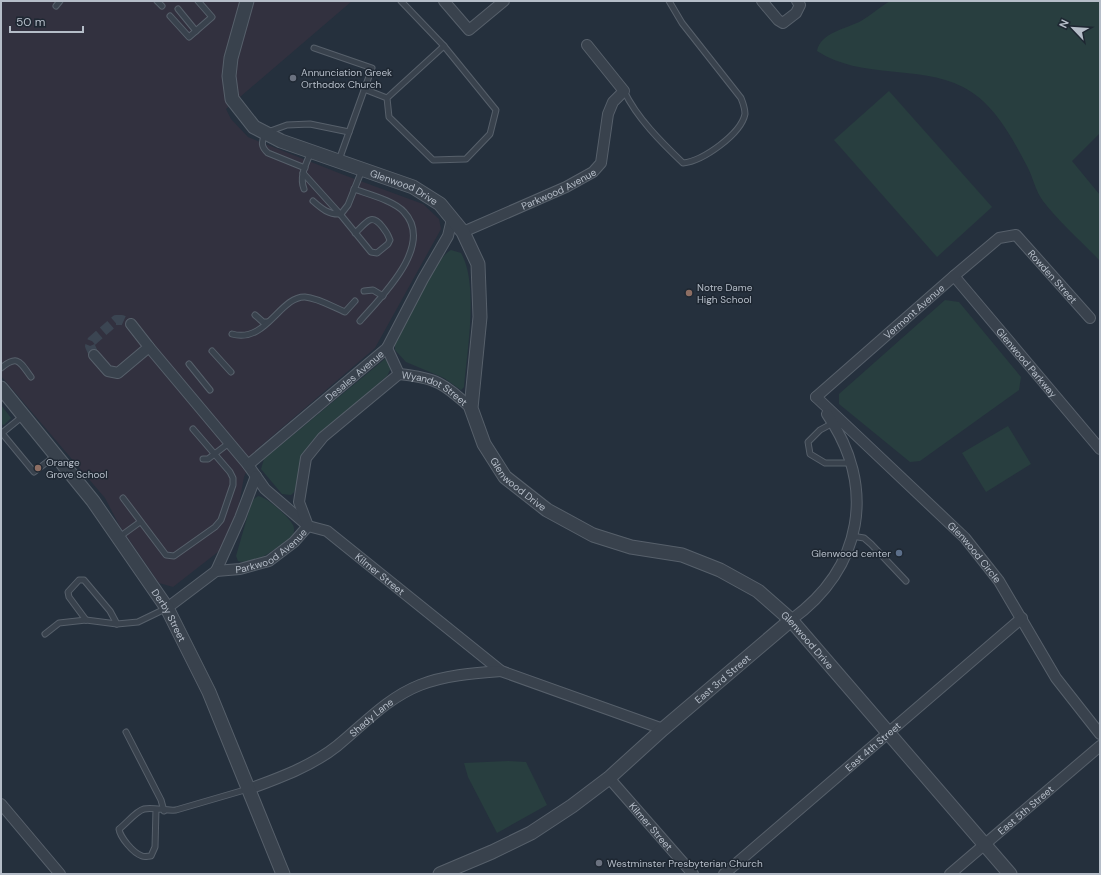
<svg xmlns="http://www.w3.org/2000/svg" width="1101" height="875" font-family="'DM Sans',sans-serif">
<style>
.medical{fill:#32313f}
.green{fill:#283e3f}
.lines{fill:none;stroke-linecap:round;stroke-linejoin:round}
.minor-tunnel{stroke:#3b4552;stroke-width:10;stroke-dasharray:10 5;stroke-linecap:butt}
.service-casing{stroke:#57606b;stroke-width:7}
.minor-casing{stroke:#57606b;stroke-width:12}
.tertiary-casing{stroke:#57606b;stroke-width:15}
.service{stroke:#39424d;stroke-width:5}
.minor{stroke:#39424d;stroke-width:10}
.tertiary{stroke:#39424d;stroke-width:13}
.worship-dot{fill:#6b7280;stroke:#1e2732;stroke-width:1.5}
.education-dot{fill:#8d6e63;stroke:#1e2732;stroke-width:1.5}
.service-dot{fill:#5c6f8a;stroke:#1e2732;stroke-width:1.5}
.labels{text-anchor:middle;stroke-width:3;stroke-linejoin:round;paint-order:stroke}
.poi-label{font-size:10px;fill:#b5bdc8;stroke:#1e2732;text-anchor:start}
.street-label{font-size:10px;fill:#b5bdc8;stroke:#1e2732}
</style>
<rect width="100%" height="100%" fill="#25303d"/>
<path class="medical" d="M1 1H352L226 109 231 119 248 137 344 175 423 204 439 219 441 229 375 348 256 450 244 477 238 510 223 548 173 587 159 583 119 525 105 498 1 376Z"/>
<g class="green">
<path d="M890 1H1100V133L1072 161 1100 195V261C1081 241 1060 223 1043 201 1035 190 1033 177 1027 166 1012 137 993 102 963 87 917 64 862 80 817 51 821 32 846 29 861 21 871 15 880 7 890 1Z"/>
<path d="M889 91 992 207 937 257 834 140Z"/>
<path d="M451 250 461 253C479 284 467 351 464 387L461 390 444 378 406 362 395 350V342C405 323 435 258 451 250Z"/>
<path d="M945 300 959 302 1021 377 1019 390 920 461 910 462 839 404V394Z"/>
<path d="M386 358 391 368 387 376 313 440C307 448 303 456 300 466 297 475 300 489 291 495L282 494 261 469 264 459Z"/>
<path d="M1 405 11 418 4 425 1 424Z"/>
<path d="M1008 426 1031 464 986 492 962 453Z"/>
<path d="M258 496C267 497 289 517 293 525 295 529 294 533 292 537 278 546 256 567 238 561L236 556 251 504 254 499Z"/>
<path d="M508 761 526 762 547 805 497 833 468 777 464 763Z"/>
</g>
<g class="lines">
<path class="minor-tunnel" d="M94 355 90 346 92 341 116 320H122L131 324"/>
<defs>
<g id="service">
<path d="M157 1 162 6"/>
<path d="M401 1 444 46"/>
<path d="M56 6 60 1"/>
<path d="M178 9 196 31"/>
<path d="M170 16 189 37 212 17 198 1"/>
<path d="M314 48 372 68 339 160"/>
<path d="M364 89 387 98 389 117 433 160 466 159 490 134 496 110 444 46 387 98"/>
<path d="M624 91C637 118 661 142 683 163 703 161 741 134 745 114 745 109 743 103 741 98L682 23 669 1"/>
<path d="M305 168 268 153C260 146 262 142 265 133L287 125 310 124 349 132"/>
<path d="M303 173 340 214 371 252 377 253 388 244 390 240C388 234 378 217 370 220 365 222 360 229 355 233"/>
<path d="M304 189C299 176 306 164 311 152"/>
<path d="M354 189C368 194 395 201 404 212 435 245 382 296 360 321"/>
<path d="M313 201C322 209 329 215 341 214L348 205 362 170"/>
<path d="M364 291 373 290 383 296"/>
<path d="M255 315 263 322H268"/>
<path d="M232 334C266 344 280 296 305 297 318 298 333 307 345 312L355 301"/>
<path d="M212 351 231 372"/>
<path d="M189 364 210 390"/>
<path d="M1 368C18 354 20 362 31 377"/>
<path d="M833 423 820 430 808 442 810 454 825 463H851"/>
<path d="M1 432 34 472 55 456"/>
<path d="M2 433 23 416"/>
<path d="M203 459H208L229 443"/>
<path d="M123 498 166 555 174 556 215 527 221 520 233 485V478L230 472 193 429"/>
<path d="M852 536 864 538 871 544 906 581"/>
<path d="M118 538 140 522"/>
<path d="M86 620 69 597 68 592 79 580H84L110 611 117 624"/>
<path d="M45 634 59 623 86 620 117 624 138 622 167 608"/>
<path d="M126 732 161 800 164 811"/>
<path d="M156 809 155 847 151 856C148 856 145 857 142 856 133 853 120 837 119 829 126 824 136 811 144 809 153 807 166 811 176 810L248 789"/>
</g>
<g id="minor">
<path d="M444 1 469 30 504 1"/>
<path d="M762 1 778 20 783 23 796 13 800 5 797 1"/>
<path id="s1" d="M463 232 566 187 593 172 601 163 608 114 613 102 624 91 587 45"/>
<path id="s2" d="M954 276 1100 449"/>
<path id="s3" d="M149 347 248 465 265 489 308 526 327 531 501 671 663 729"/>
<path d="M387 348 399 374"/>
<path d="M94 355 108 371 118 373 149 347 131 324"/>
<path id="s4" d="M399 374C437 378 443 383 471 408"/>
<path id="s5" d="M816 397 965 538 999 581 1056 678 1100 734"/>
<path id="s6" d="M816 397 954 276 999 238 1016 235 1090 318"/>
<path id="s7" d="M248 465 387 348 423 279 448 236 452 219"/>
<path d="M216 571 240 518 256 476"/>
<path id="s8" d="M167 608 216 571 240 569 269 561 294 542 308 526 299 502 306 458 323 437 399 374"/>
<path d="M791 620C863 568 877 487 827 414"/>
<path id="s9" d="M609 778 693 874"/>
<path id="s10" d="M249 789C279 778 312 766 337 746 364 724 387 698 420 685 445 675 475 673 501 671"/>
<path d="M1 804 60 874"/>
<path id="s11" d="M724 874 1022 618"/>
<path id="s12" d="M950 874 1100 746"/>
</g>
<g id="tertiary">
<path id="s13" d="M247 1 231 58 229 76 232 99 254 127 281 141 413 187 440 204 463 232 478 264 480 317 471 408 484 444 505 477 547 510 593 535 631 547 682 555 720 570 758 591 791 620 1010 874"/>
<path id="s14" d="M1 388 93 501 167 608 209 692 283 874"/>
<path id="s15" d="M440 874 492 852 531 833 572 806 609 778 663 729 791 620"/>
</g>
</defs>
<use href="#service" class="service-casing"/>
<use href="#minor" class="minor-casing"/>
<use href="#tertiary" class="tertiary-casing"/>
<use href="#service" class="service"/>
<use href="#minor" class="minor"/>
<use href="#tertiary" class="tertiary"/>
</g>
<g class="worship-dot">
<circle cx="293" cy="78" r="4"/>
<circle cx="599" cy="863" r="4"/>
</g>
<g class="education-dot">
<circle cx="689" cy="293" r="4"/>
<circle cx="38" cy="468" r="4"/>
</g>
<circle class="service-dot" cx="899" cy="553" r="4"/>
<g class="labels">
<g class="poi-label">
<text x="301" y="76">Annunciation Greek<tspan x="301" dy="12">Orthodox Church</tspan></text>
<text x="697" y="291">Notre Dame<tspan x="697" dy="12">High School</tspan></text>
<text x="46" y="466">Orange<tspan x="46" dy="12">Grove School</tspan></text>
<text x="891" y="557" text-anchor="end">Glenwood center</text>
<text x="607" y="867">Westminster Presbyterian Church</text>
</g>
<g class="street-label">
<text dy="4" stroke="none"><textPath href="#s13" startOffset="298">Glenwood Drive</textPath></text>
<text dy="4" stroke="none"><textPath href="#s1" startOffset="105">Parkwood Avenue</textPath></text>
<text dy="4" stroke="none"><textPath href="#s6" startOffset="315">Rowden Street</textPath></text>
<text dy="4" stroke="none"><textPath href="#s6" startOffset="130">Vermont Avenue</textPath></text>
<text dy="4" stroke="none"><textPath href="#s2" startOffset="113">Glenwood Parkway</textPath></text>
<text dy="4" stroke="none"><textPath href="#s7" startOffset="139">Desales Avenue</textPath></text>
<text dy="4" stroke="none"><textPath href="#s4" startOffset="39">Wyandot Street</textPath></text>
<text dy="4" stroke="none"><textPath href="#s13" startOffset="646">Glenwood Drive</textPath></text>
<text dy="4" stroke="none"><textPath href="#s8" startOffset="122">Parkwood Avenue</textPath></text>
<text dy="4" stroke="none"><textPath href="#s5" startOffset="222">Glenwood Circle</textPath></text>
<text dy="4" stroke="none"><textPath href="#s3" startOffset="328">Kilmer Street</textPath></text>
<text dy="4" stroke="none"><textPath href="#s14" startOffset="283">Derby Street</textPath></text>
<text dy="4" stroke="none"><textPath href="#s13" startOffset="983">Glenwood Drive</textPath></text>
<text dy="4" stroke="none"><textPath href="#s15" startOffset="346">East 3rd Street</textPath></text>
<text dy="4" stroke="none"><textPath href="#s10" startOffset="143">Shady Lane</textPath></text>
<text dy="4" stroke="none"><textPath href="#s11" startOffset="196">East 4th Street</textPath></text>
<text dy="4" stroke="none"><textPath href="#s12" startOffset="99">East 5th Street</textPath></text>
<text dy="4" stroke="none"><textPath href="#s9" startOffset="64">Kilmer Street</textPath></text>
</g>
</g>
<rect width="1101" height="875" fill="none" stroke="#b5bdc8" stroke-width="4"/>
<g transform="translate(1073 28) rotate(295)" stroke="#1e2732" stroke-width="3" paint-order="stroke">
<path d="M0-3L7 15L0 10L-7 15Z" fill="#b5bdc8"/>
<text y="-6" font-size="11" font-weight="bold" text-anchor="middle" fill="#b5bdc8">N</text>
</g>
<path d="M10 26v6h73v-6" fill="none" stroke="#b5bdc8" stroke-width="2"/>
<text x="16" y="26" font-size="12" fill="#b5bdc8" stroke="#1e2732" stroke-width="3" paint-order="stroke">50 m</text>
</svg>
